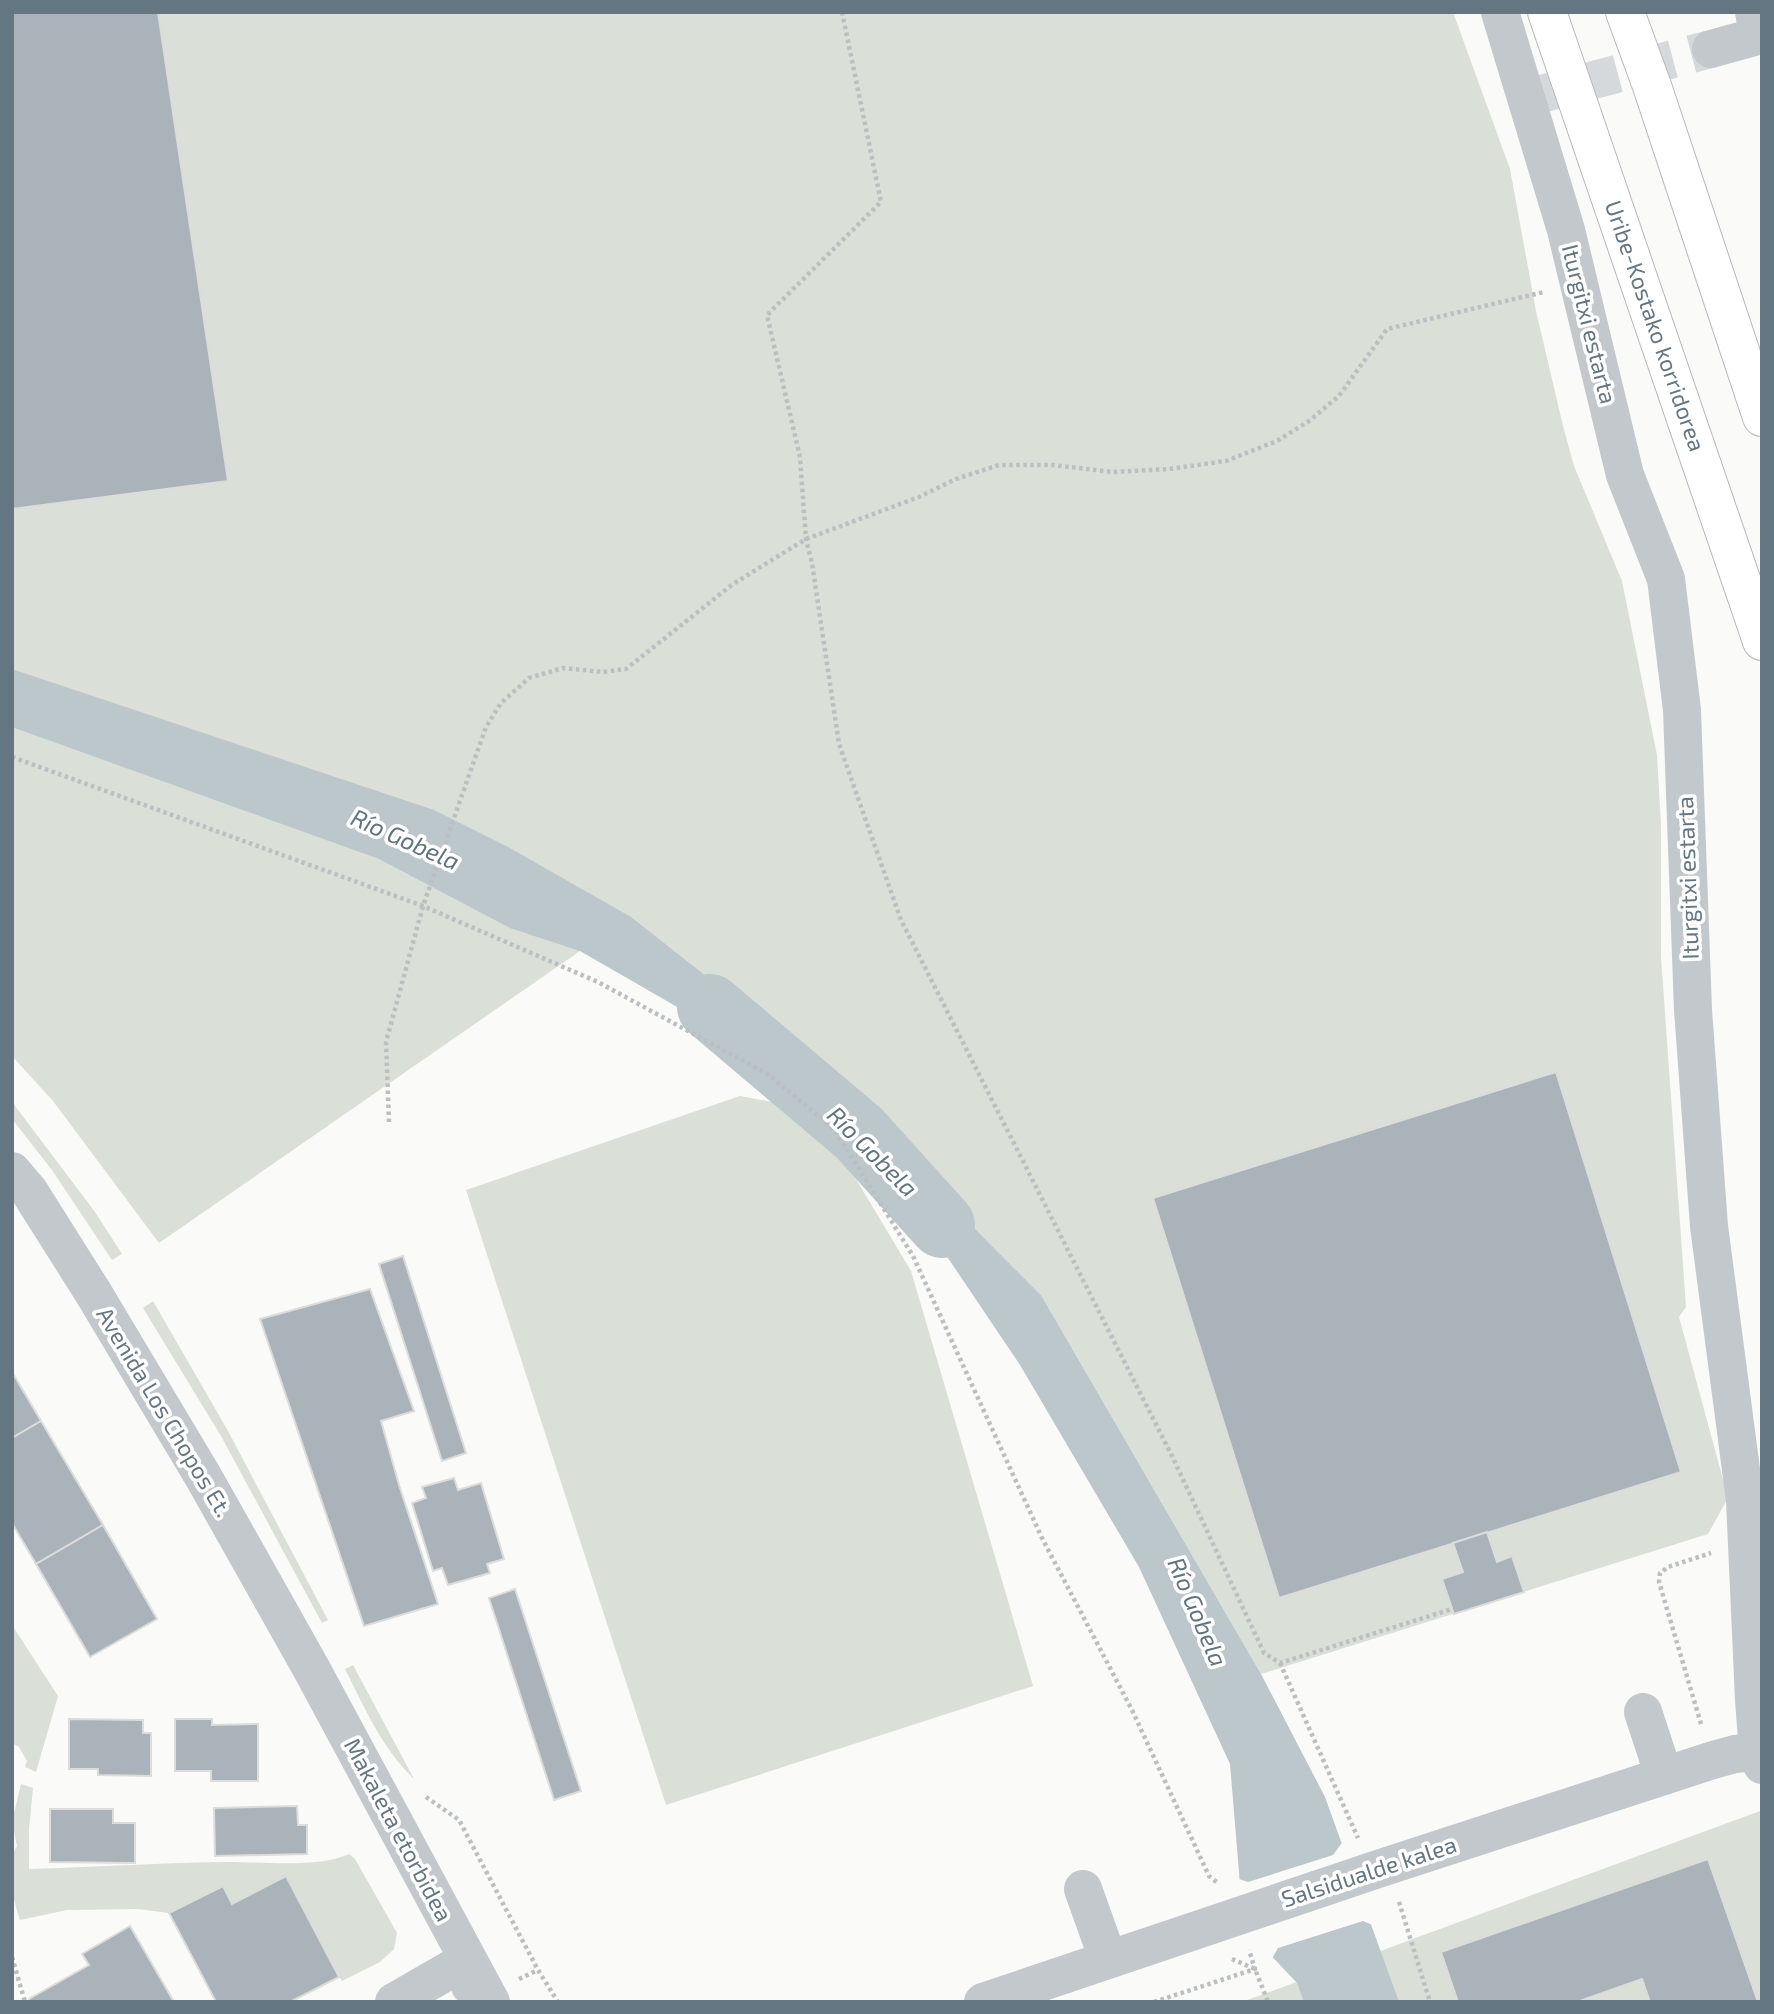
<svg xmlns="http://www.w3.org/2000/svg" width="1774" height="2014" font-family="'Exo 2',sans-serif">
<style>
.green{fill:#dadfd7}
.water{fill:#bbc7cb}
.pier{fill:#fafaf8}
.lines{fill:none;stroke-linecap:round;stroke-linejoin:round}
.river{stroke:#bbc7cb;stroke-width:66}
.building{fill:#aab3b9;stroke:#dcdcda;stroke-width:2}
.minor-tunnel{stroke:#d5d9db;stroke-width:38;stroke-dasharray:38 19;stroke-linecap:butt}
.highway-casing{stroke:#b4b9bd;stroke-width:40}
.path{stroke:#bbbfc2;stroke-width:4.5;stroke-dasharray:3.5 3.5;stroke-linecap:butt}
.minor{stroke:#c3c8cc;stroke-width:38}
.highway{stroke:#fff;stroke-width:38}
.labels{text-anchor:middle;stroke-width:7;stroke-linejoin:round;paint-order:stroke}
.street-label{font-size:23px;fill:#657683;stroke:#fff}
.water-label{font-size:24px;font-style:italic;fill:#60757c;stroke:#fff}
</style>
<rect width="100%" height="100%" fill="#fafaf8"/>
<g class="green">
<path d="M12 12H1453L1510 169 1536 311 1563 426 1574 466 1622 581 1657 755 1661 825V957L1686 1307 1679 1317 1728 1498 1708 1534 1261 1674 1041 1295 787 1040 580 951 159 1243 53 1101 12 1056Z"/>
<path d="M740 1096 778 1103 815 1128 856 1179 911 1271 1033 1686 666 1805 466 1190Z"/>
<path d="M12 1102 95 1212 122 1254 112 1260 52 1170 12 1119Z"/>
<path d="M153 1301 228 1431 328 1620 322 1623 221 1436 143 1308Z"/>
<path d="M12 1625 58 1696 36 1772 25 1767 27 1761 19 1747 12 1743Z"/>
<path d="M353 1665 414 1779C381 1747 366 1710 345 1669Z"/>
<path d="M21 1784 33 1788 29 1829V1869C93 1867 157 1863 222 1862 258 1861 318 1869 349 1854L355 1859 397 1933 394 1949 380 1962 342 1981 286 1876 232 1904 222 1886 169 1913 138 1909 67 1910 20 1920C13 1898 5 1867 17 1846L12 1822Z"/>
<path d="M1760 1811 1762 1817V2002H1242Z"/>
</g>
<path class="water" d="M12 669 434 810 508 847 631 917 787 1040 1041 1295 1261 1674 1325 1797 1399 2002H1304L1297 1983 1260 1944 1240 1884 1230 1764 1139 1567 1020 1365 841 1099 804 1080 580 951 510 928 379 859 12 727Z"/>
<path class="pier" d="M1344 1840 1375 1926 1363 1921 1278 1948 1271 1960 1257 1946 1236 1878 1248 1882 1333 1855Z"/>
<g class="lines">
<path class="river" d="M710 1007 859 1133 942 1225"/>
</g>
<g class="building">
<path d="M12 12H158L228 481 12 509Z"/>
<path d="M1556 1072 1681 1472 1279 1598 1153 1198Z"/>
<path d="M403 1256 466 1453 442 1461 379 1264Z"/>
<path d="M370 1289 414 1411 381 1421 399 1485 438 1604 364 1626 260 1319Z"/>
<path d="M12 1372 41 1421 12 1438Z"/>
<path d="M41 1421 103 1525 36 1564 12 1523V1438Z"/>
<path d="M454 1478 458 1490 481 1483 504 1559 487 1564 490 1573 448 1585 442 1568 433 1571 412 1503 426 1498 422 1487Z"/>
<path d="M103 1525 157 1619 90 1657 36 1564Z"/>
<path d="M1487 1532 1497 1562 1512 1556 1524 1592 1454 1614 1442 1579 1463 1572 1453 1543Z"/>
<path d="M515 1589 581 1791 554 1800 489 1598Z"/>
<path d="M69 1719 143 1720V1733H151V1776L98 1775V1769H69Z"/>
<path d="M175 1719H212V1725L258 1724V1781H211V1771H175Z"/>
<path d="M297 1806 298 1825H307V1854L215 1856 214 1808Z"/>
<path d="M50 1809H113V1823H135V1863L50 1862Z"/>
<path d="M1708 1859 1758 2002H1650L1642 1979 1577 2002H1458L1441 1952Z"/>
<path d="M286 1876 339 1977 290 2002H216L169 1913 223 1886 232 1904Z"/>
<path d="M130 1926 174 2002H30L29 1999 89 1965 82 1954Z"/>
</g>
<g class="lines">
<path class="minor-tunnel" d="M1526 98 1711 49"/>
<defs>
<g id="highway">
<path d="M1547 12 1762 641"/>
<path d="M1625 12 1652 86 1762 417"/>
</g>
</defs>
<use href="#highway" class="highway-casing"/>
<g class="path">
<path d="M842 12 881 202 767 315 800 457 806 539 812 563 839 744 901 920 1172 1456 1264 1653 1280 1663 1452 1609"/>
<path d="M12 757 423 906 598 982 769 1075 835 1130 913 1256 1042 1538 1132 1710 1209 1876 1219 1884"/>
<path d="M389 1122 386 1042 423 906 486 727 501 703 529 678 563 668 603 672 626 669 733 584 806 539 919 497 956 479 999 465H1052L1113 472 1169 469 1226 461 1277 441 1309 421 1339 396 1387 329 1544 292"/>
<path d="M1280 1663 1358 1838"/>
<path d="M1701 1724 1659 1582 1660 1573 1668 1567 1711 1553"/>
<path d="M426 1797 459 1820 538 1970 558 2002"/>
<path d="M1399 1902 1430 2002"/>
<path d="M12 1957 25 2002"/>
<path d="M1232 1959 1255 1969 1268 2002"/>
<path d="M519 1979 538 1970"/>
<path d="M1154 2002 1255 1969 1249 1950"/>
</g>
<g class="minor">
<path d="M1500 12 1566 230 1625 475 1666 579 1682 710 1693 1010 1709 1226 1745 1500 1754 1700 1758 1752 1762 1765"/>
<path d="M1711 49 1758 36 1754 12"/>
<path d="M12 1171 29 1191 94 1294 204 1478 311 1668 491 2002"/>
<path d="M1643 1712 1664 1776"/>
<path d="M1083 1889 1108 1959"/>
<path d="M394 2002 467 1960 470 1986"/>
<path d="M983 2002 1378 1869 1713 1760 1735 1754 1758 1752"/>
</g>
<use href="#highway" class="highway"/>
</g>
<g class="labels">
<g class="street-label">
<text transform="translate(1589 324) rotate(76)" y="8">Iturgitxi estarta</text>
<text transform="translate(1655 326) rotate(71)" y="8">Uribe-Kostako korridorea</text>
<text transform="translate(1688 878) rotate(-92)" y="8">Iturgitxi estarta</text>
<text transform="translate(164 1412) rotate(59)" y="8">Avenida Los Chopos Et.</text>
<text transform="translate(398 1830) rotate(62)" y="8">Makaleta etorbidea</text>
<text transform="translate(1369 1872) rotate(-18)" y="8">Salsidualde kalea</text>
</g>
<g class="water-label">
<text transform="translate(405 840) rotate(24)" y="8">Río Gobela</text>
<text transform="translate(872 1152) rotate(45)" y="8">Río Gobela</text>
<text transform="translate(1197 1612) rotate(67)" y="8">Río Gobela</text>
</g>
</g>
<rect width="1774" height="2014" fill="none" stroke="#657683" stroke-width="28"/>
</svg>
